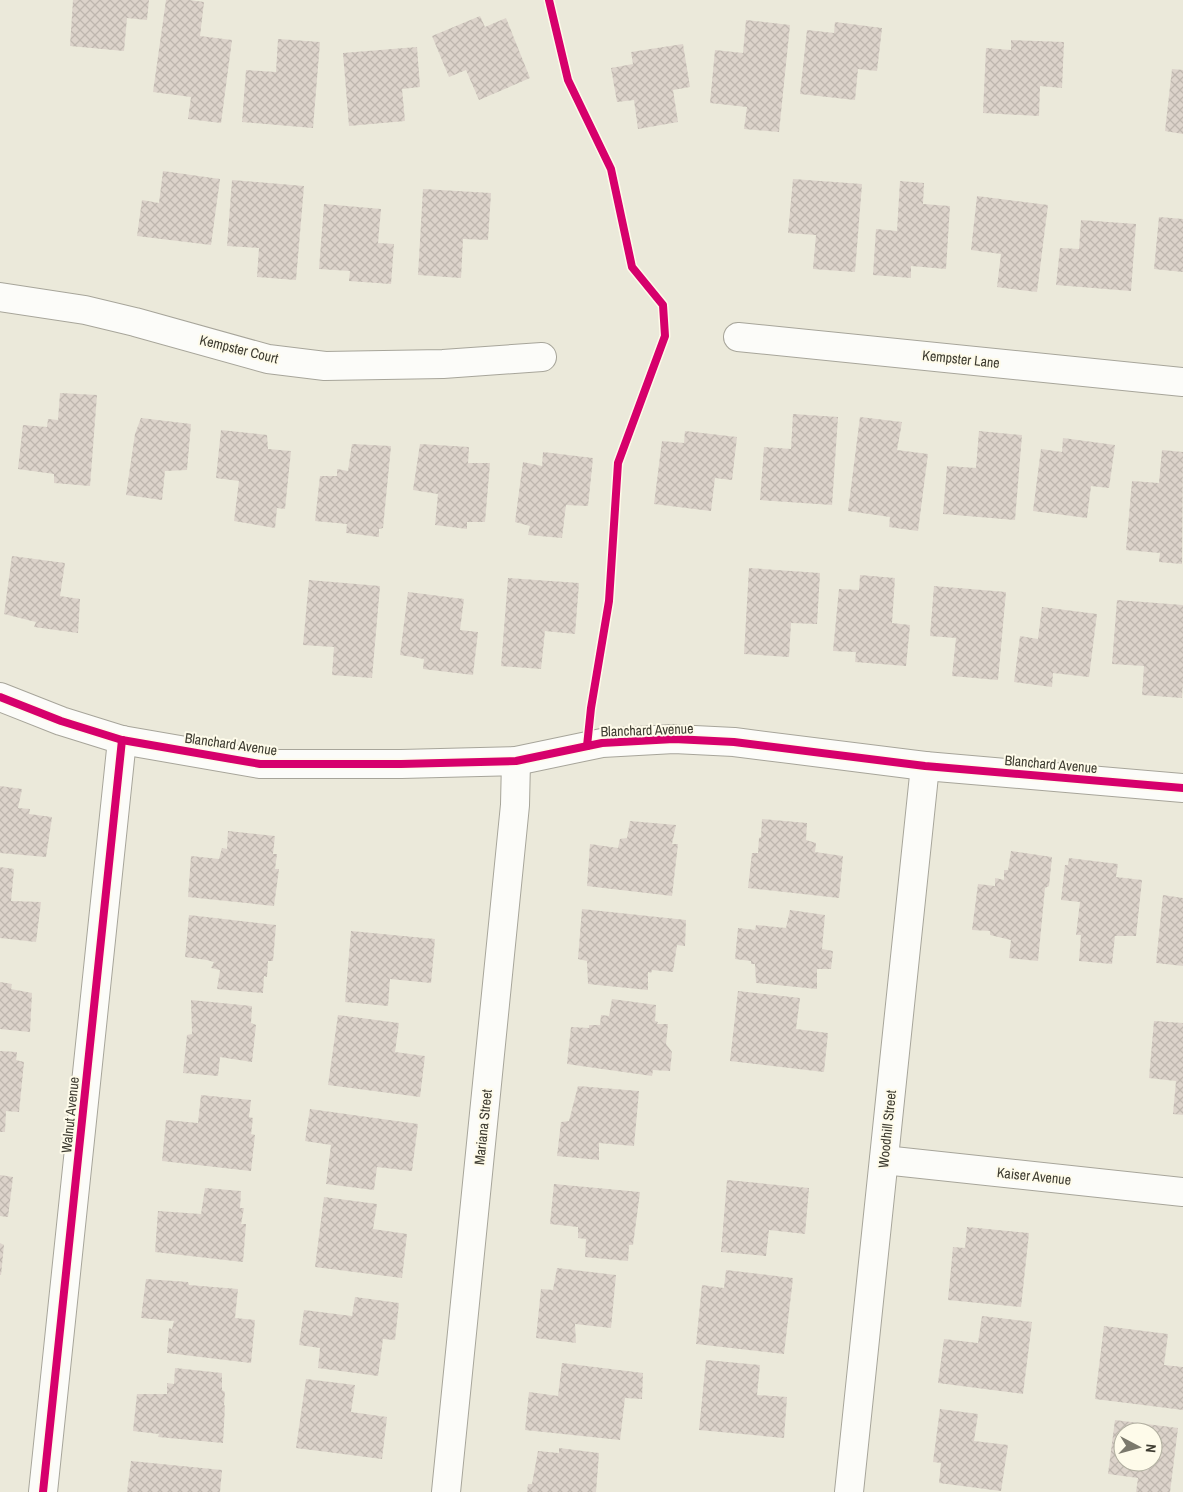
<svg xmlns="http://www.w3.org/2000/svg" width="1183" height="1492" font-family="'Archivo Narrow',sans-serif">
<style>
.building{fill:url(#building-cross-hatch);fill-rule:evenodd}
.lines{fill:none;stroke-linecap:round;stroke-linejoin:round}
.minor-casing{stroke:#a7a59a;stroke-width:30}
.minor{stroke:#fcfcf9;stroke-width:28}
.cycleway-casing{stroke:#fefbea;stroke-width:11}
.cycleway{stroke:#d6006c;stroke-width:8}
.labels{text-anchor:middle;stroke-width:4;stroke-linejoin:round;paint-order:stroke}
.street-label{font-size:14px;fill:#3e3c31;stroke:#fefbea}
</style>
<defs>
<pattern id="building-cross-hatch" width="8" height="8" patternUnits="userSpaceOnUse" patternTransform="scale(1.25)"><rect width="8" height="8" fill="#dcd3ca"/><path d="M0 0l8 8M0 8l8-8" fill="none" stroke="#beb6ae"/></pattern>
</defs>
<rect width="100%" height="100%" fill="#ebe9da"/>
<g class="building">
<path d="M73 0H149L147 20 127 18 124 51 70 46Z"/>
<path d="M166 0H189L204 2 200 36 232 40 221 123 188 119 191 97 153 92Z"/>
<path d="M480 16 485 27 506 18 530 78 479 100 466 70 449 77 432 36Z"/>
<path d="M746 20 790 25 779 132 744 129 747 107 710 103 715 50 743 53Z"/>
<path d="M835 22 882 28 877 71 858 69 855 100 800 94 807 30 834 33Z"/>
<path d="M278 39 320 42 313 128 242 122 246 70 276 72Z"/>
<path d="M1011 40 1064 42 1062 88 1040 86 1039 116 983 113 986 48 1011 50Z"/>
<path d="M683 44 690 87 673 90 678 122 638 129 634 100 617 102 611 68 633 64 631 52Z"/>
<path d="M417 47 420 87 402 89 405 121 349 126 343 53Z"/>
<path d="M1172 69 1183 70V134L1165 131Z"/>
<path d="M163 171 220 179 211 245 137 236 142 200 159 203Z"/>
<path d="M793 179 862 184 855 272 813 269 816 235 788 233Z"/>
<path d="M232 180 304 186 296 280 257 277 259 248 227 246Z"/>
<path d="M900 181 924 183 923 204 950 206 946 269 911 266V278L873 275 876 229 897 231Z"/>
<path d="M423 189 491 193 488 240 463 239 461 278 418 275Z"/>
<path d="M977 196 1048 205 1037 292 997 287 1001 254 971 250Z"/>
<path d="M324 204 381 209 378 243 394 244 391 284 349 281 350 271 319 269Z"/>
<path d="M1159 217 1183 219V272L1154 269Z"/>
<path d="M1081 220 1136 224 1131 291 1056 285 1060 248 1079 249Z"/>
<path d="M60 393 97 395 90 486 54 483V474L18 469 23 425 47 427 48 419 58 420Z"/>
<path d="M793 414 838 417 832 505 760 500 764 447 791 449Z"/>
<path d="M860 417 902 422 897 450 928 454 918 531 889 527 890 517 848 511Z"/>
<path d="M141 418 191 424 187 470 165 471 162 500 126 495 135 434Z"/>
<path d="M221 430 267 435 268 449 291 451 285 509 277 508 275 528 234 521 239 481 216 478Z"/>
<path d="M685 431 737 437 732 480 715 478 711 511 654 504 662 441 684 443Z"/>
<path d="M979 431 1022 435 1015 520 943 514 947 466 976 468Z"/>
<path d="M1063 438 1115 445 1109 488 1091 486 1087 518 1033 511 1041 449 1062 452Z"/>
<path d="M352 444 391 446 383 528 379 529V537L346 533 347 524 315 521 320 476H337V469L348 471Z"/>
<path d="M420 444 469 447 468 463H490L485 522H467V529L435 525 438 494 413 490Z"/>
<path d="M1162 450 1183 452 1182 564 1159 562 1160 553 1126 550 1132 481 1159 483Z"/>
<path d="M543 452 593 458 588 506 566 505 562 538 528 535 530 526 515 522 523 462 542 466Z"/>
<path d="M12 556 65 563 60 596 80 599 78 633 34 627 36 622 4 614Z"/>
<path d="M749 568 820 573 817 624 791 623 789 657 744 654Z"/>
<path d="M860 575 895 578 892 623 910 625 906 666 855 662 856 652 833 651 839 589 859 590Z"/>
<path d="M508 578 579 583 575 634 545 631 541 669 501 666Z"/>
<path d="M309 580 380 586 372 678 332 675 334 647 303 645Z"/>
<path d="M934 586 1006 592 998 680 952 676 956 638 930 636Z"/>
<path d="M408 592 464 599 460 630 478 632 473 675 423 669 424 659 400 655Z"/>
<path d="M1117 600 1183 605V682L1182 698 1142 695 1144 666 1112 664Z"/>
<path d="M1042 607 1097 614 1089 677 1053 673 1052 687 1014 682 1020 636 1038 639Z"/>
<path d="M0 786 22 789 18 808 30 809 29 814 52 817 46 857 0 853Z"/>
<path d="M762 819 807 823 806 840 816 843 815 852 843 856 839 898 748 888 752 853H758L759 838 761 837Z"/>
<path d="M630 821 676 825 672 844H678L672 896 587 886 590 844 618 848 620 839 627 838Z"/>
<path d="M228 831 275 836 273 854H277L275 869H279L274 906 188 897 191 856 219 859 222 848 227 849Z"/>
<path d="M1011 851 1052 857 1049 886 1045 888 1038 961 1009 958 1011 940 990 935V931L972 930 978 884 995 886V878L1004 880V870H1008Z"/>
<path d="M1069 858 1118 864 1116 877 1142 880 1136 936H1115L1112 964 1079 961 1081 935H1076L1080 902 1061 900 1065 865H1068Z"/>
<path d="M0 867 14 869 11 901 41 902 36 942 0 938Z"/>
<path d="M1163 895 1183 898V966L1156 963Z"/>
<path d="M582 909 686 920 685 946 677 945 673 972 652 970 651 973 648 972V990L588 984 587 961 578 959Z"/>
<path d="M790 910 825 915 822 949 833 951 831 969H817V989L756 983 755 964H751V961L735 959 738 928 755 930 756 925 786 928Z"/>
<path d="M189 915 276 925 273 961H268L267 977 264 976 263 993 217 989 220 970 211 968 214 962 207 960 185 957Z"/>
<path d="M351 931 435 939 431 983 390 979 388 1006 345 1002Z"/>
<path d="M0 982 12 984 11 989 32 993 30 1032 0 1029Z"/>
<path d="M738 991 800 998 796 1029 828 1033 824 1072 730 1061Z"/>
<path d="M612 999 656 1005 655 1021 658 1022 657 1024H668L666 1044 672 1052 670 1071 653 1070 652 1076 567 1064 571 1027 589 1028V1025H600L601 1015 609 1016Z"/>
<path d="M191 1000 252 1006 251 1023 256 1025 252 1062 220 1057 218 1076 183 1073 187 1035 192 1034Z"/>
<path d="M338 1015 399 1023 395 1052 425 1056 420 1097 328 1085Z"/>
<path d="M1154 1021 1183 1023V1115L1173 1114 1176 1081 1149 1078Z"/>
<path d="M0 1051 17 1052 16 1060 24 1062 19 1112 6 1111 5 1132H0Z"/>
<path d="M578 1086 639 1091 634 1146 599 1143V1160L557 1156 561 1122 569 1121Z"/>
<path d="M201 1095 251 1100 249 1117 253 1118 251 1134 255 1135 251 1171 162 1161 166 1120 198 1123Z"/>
<path d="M310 1109 418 1124 412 1171 377 1167 374 1190 326 1184 331 1145 305 1141Z"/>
<path d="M0 1175 13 1177 8 1217 0 1216Z"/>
<path d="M727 1180 809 1188 805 1234 769 1230 766 1256 721 1252Z"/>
<path d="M554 1184 640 1192 633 1245H629L628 1261 585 1257 586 1239 578 1238V1227L550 1224Z"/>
<path d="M205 1188 241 1191 240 1208H244L241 1224H246L243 1262 155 1252 158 1211 201 1214Z"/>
<path d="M324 1197 377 1204 373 1229 407 1234 402 1278 315 1267Z"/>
<path d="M967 1227 1029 1233 1021 1307 948 1300 953 1247 965 1248Z"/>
<path d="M0 1243 4 1245 1 1275H0Z"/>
<path d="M557 1268 616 1275 611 1328 575 1324 576 1343 536 1338 541 1289 553 1290Z"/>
<path d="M726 1270 793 1278 784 1354 696 1344 702 1285 724 1288Z"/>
<path d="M146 1279 188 1282 189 1285 238 1289 235 1318 255 1320 251 1363 167 1353 169 1328 172 1329 174 1321 141 1318Z"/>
<path d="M355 1297 399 1303 395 1340 383 1339 378 1376 318 1368 320 1348 299 1345 304 1310 352 1316Z"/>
<path d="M982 1316 1032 1322 1023 1394 938 1383 944 1339 978 1343Z"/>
<path d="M1104 1326 1168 1334 1164 1365 1183 1367V1410L1095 1399Z"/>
<path d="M706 1360 760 1365 757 1395 787 1397 784 1438 699 1430Z"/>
<path d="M562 1363 643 1373 642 1399 625 1398 620 1440 525 1430 529 1392 558 1396Z"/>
<path d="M175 1368 222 1373V1390L225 1392 224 1405 225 1406 223 1443 158 1437 159 1434 133 1431 137 1394H167V1383L174 1384Z"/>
<path d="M306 1379 355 1385 351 1412 387 1417 382 1459 296 1448Z"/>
<path d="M940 1409 978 1414 974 1441 1008 1445 1001 1491 939 1483 941 1463 933 1462Z"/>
<path d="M1115 1420 1178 1428 1170 1492H1136L1138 1478 1108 1474ZM1123 1432H1153V1462H1123Z"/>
<path d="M559 1448 599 1453 596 1492H527L528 1484H532L538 1451 559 1453Z"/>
<path d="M131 1461 222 1470 220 1492H127Z"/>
</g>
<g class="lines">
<defs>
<g id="minor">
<path d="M0 297 85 310 135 322 268 359 325 366 443 364 542 357"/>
<path d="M738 337 1183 382"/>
<path d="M0 697 61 721 122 740 260 764H401L516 761 602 743 674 739 734 742 925 766 1183 788"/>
<path d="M884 1160 1183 1192"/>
<path d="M43 1492 122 740"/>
<path d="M446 1492 515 805 516 761"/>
<path d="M849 1492 925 766"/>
</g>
</defs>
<use href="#minor" class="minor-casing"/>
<use href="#minor" class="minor"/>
<defs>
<g id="cycleway">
<path d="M549 0 568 80 611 169 632 267 663 305 665 336 618 463 609 601 591 708 587 746"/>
<path d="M0 697 61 721 122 740 260 764H401L516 761 602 743 674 739 734 742 925 766 1183 788"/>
<path d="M43 1492 122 740"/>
</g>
</defs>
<use href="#cycleway" class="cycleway-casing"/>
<use href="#cycleway" class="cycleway"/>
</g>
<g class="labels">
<g class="street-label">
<text transform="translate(239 349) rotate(14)" y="5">Kempster Court</text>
<text transform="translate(961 359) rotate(6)" y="5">Kempster Lane</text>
<text transform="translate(647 730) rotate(-2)" y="5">Blanchard Avenue</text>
<text transform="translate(231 744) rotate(8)" y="5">Blanchard Avenue</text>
<text transform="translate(1051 764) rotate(5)" y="5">Blanchard Avenue</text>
<text transform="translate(70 1115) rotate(-84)" y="5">Walnut Avenue</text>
<text transform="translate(483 1127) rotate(-84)" y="5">Mariana Street</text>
<text transform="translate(887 1129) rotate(-84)" y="5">Woodhill Street</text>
<text transform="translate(1034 1176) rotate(6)" y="5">Kaiser Avenue</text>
</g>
</g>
<g transform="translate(1138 1447) rotate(96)"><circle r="24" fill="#fefbea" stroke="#b1afa0"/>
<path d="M0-4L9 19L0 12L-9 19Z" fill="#7b796c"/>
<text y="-8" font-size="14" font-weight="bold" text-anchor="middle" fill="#3e3c31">N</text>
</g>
</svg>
